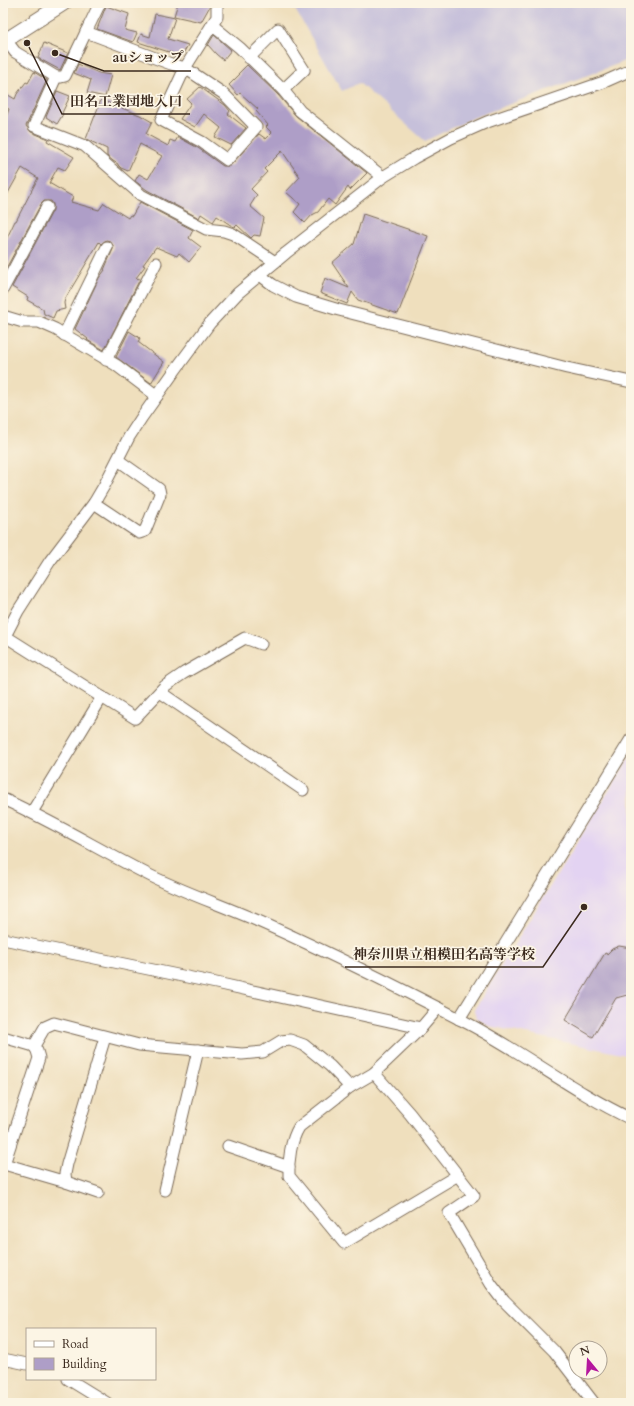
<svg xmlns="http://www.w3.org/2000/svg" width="634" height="1406" font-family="Cardo,'Noto Serif JP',serif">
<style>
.built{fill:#e3d3f2}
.industrial{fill:#c6c0da}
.building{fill:#ae9ec7}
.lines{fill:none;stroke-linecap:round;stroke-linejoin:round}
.minor-casing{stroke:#7a6956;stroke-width:13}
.major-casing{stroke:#7a6956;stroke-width:16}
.minor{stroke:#fff;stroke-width:11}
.major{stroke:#fff;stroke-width:14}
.leader{fill:none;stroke:#3b2a1e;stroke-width:1.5}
.callout-dot{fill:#3b2a1e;stroke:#fcf5e5;stroke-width:1.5}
.callout-label{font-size:14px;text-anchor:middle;font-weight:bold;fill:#3b2a1e;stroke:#fcf5e5;stroke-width:3.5;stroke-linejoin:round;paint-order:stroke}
</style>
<rect width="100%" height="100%" fill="#fcf5e5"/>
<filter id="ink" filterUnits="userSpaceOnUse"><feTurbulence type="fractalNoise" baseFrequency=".025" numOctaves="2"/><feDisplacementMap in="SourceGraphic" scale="8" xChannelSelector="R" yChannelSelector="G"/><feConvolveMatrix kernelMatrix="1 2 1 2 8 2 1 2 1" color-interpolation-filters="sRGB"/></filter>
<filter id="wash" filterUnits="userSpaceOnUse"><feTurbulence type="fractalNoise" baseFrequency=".012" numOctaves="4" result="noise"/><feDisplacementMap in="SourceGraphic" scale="16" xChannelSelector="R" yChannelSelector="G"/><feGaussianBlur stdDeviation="0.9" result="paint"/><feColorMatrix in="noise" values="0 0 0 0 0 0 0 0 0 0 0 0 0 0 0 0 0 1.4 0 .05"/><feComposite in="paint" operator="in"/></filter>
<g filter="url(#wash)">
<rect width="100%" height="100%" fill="#efdfbd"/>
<path class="built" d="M631 755V1056L489 1026 476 1018 474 1010Z"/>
<path class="industrial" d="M294 3H631V58L615 65 475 117 425 141 359 83 342 91 292 4Z"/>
<g id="blocks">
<g class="building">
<path d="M178 3H210V6L201 22 174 16Z"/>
<path d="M106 6 129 14 125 30 137 33 133 42 97 29Z"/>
<path d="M155 14 175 18 168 39 188 45 180 59 171 56 172 53 138 42 141 34 150 37Z"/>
<path d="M214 35 231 50 223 60 216 54 208 45Z"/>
<path d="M44 43 68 53 60 70 38 58Z"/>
<path d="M78 64 99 73 111 75 105 97 87 93 91 80 74 73Z"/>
<path d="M247 65 278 95 296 116 367 173 350 190 348 187 335 205 328 199 318 212 312 215 305 223 294 212 300 204 286 192 300 177 282 151 264 169 267 172 251 189 257 195 250 206 264 218 260 236 254 235 251 238 237 225 235 227 232 226 217 216 213 222 201 214 199 218 147 190 135 181 139 174 148 179 162 156 140 144 128 171 121 168 118 165V164L113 161 107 156V149L86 139 101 100 140 115 152 122 146 134 168 146 170 140 175 142 178 137 198 148 223 166H230L259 134 266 139 272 133 266 127 268 125 256 111 258 109 240 93 238 95 229 85 240 74 239 73Z"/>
<path d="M34 72 47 80 26 126 31 132 48 139 47 141 74 157 65 170 58 167 49 183 73 197 71 202 99 210 104 203 128 218 130 215 132 216 140 202 193 230 189 238 201 247 189 262 179 253 177 256 156 247 143 265 145 266 136 278 140 279 104 350 87 340 88 339 75 329 99 278 105 270H104L114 247 110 241 106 240 101 244 99 242 65 299 64 303 65 309 56 311 53 318 44 314 43 309 27 300 28 297 12 287 53 210V204L51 201H44L41 204 3 274V246L15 221H16L38 178 22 168 3 202V166L6 160 3 158V126L9 109 3 106V92L15 99 17 94 26 82 28 83Z"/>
<path d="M200 87 225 105 230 111 228 114 246 128 231 145 215 137 221 128 204 114 195 127 180 119 191 103 187 99Z"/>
<path d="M57 91 70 96 62 113 63 114 57 124 46 117Z"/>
<path d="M363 214 428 236 398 314 358 300 352 292 347 304 320 293 325 278 349 288 332 263 354 244Z"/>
<path d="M129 331 140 338 138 342 164 362 151 383 116 357Z"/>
<path d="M619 946 631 948V994L616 998 593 1037 565 1020 605 953 607 954 612 949Z"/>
</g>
</g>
</g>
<g filter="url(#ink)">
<use href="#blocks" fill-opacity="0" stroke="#7a6956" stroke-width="1"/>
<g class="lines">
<defs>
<g id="minor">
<path d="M100 3 86 32 171 64 185 68 224 94 256 127 227 160 202 142 161 120 185 68 212 25 240 48 283 90 300 111 383 177"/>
<path d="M212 25 217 17V3"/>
<path d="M6 40 15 52 56 77 34 126 85 146 141 195 206 229 224 231 233 234 275 262"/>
<path d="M249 58 278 29 304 70 283 90"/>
<path d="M56 77H61L65 76 86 32"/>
<path d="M260 275 273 285 296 297 339 310 567 368 631 382"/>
<path d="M3 289 47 207"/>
<path d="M3 316 23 322H39L55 329 116 365 157 396"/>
<path d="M64 335 107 247"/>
<path d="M106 360 156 263"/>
<path d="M94 503 139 533 145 531 160 494 159 489 118 460"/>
<path d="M5 636 135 718 165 686 184 673 245 638 261 644"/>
<path d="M3 640 18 611 50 561 94 503 104 486 129 437 142 417 176 369 210 323 238 293 286 253 364 192 383 177 414 158 451 138 487 122 604 82 631 70"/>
<path d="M160 692 303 790"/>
<path d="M3 799C54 822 101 851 151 876 188 894 227 907 265 924 334 955 402 989 469 1024 524 1053 574 1092 631 1119"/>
<path d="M32 812 102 697"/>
<path d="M3 939 221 984 421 1028"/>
<path d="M438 1008 421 1028 374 1073 410 1114 474 1196 449 1213 491 1284 504 1301 554 1351 594 1403"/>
<path d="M459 1019 631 739"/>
<path d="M3 1037 34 1046 45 1027 54 1023 139 1045 242 1054 263 1052 281 1041 290 1040 304 1045 330 1066 350 1087"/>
<path d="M34 1046 37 1051 39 1058 4 1164 66 1182 98 1193"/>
<path d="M374 1073 350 1087 299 1127C291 1140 288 1160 289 1176L344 1243 458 1175"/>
<path d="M228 1146 289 1167"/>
<path d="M66 1182 65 1174 67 1164 105 1037"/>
<path d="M165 1190 198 1050"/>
<path d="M3 1359 27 1364"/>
<path d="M68 1379 107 1403"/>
</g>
<path id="major" d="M3 42 64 3"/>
</defs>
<use href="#minor" class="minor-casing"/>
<use href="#major" class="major-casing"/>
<use href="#minor" class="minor"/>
<use href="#major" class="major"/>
</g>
</g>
<path class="leader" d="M55 53L104 71H191M27 43L62 114H190M584 907L543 967H345"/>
<g class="callout-dot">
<circle cx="55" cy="53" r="4"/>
<circle cx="27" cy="43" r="4"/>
<circle cx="584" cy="907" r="4"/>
</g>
<g class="callout-label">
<text x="148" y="62">auショップ</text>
<text x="126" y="106">田名工業団地入口</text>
<text x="444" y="959">神奈川県立相模田名高等学校</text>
</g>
<rect width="634" height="1406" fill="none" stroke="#fcf5e5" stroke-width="16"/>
<rect x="26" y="1328" width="130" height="52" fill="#fcf5e5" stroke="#afa495"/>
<rect x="34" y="1341" width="20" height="6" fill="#ffffff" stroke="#afa495"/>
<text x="62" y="1348" font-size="12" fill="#3b2a1e">Road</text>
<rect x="34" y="1358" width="20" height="12" fill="#ae9ec7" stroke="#afa495"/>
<text x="62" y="1368" font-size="12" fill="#3b2a1e">Building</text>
<g transform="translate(588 1360) rotate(342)"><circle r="19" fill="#fcf5e5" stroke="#afa495"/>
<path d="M0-3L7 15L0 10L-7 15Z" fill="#b5179e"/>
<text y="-6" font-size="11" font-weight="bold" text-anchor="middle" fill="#3b2a1e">N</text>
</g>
</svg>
